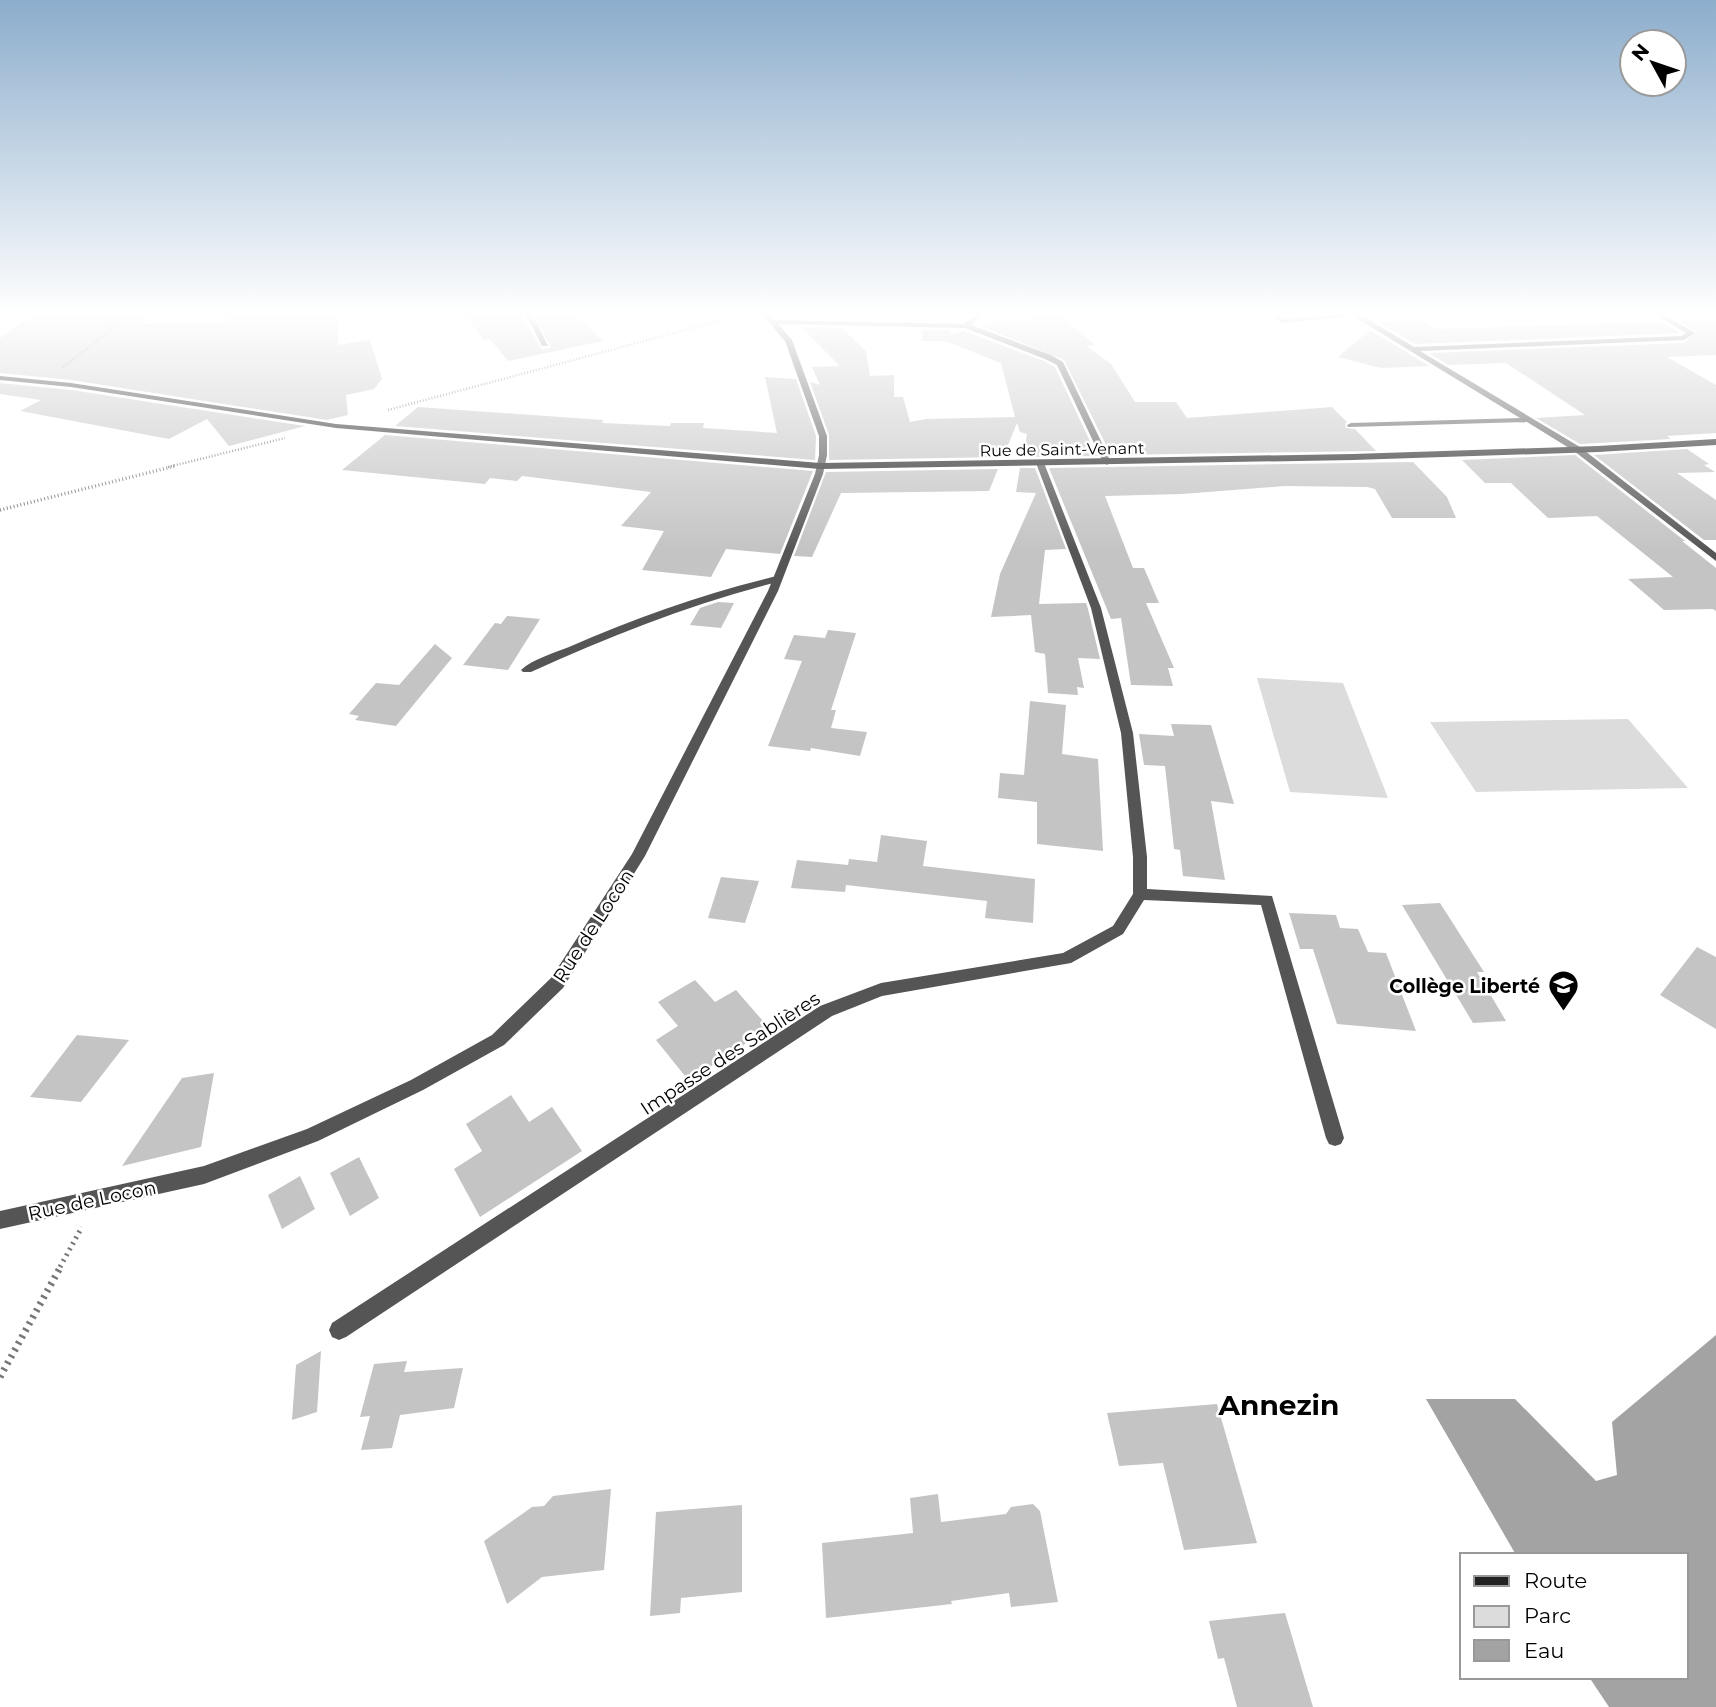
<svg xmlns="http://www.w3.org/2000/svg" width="1716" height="1707" font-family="Montserrat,sans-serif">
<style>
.green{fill:#dcdcdc}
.water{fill:#a3a3a3}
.building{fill:#c4c4c4}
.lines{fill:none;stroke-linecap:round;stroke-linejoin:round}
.path-far3{stroke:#777;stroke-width:2.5;stroke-dasharray:1 2;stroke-linecap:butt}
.path-far2{stroke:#777;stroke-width:3.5;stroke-dasharray:1 2.5;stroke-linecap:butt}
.path-far1{stroke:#777;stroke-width:5;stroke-dasharray:2 4.5;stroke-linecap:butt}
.path{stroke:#777;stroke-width:7;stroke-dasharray:2.5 5;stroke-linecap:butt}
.lane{fill:#555;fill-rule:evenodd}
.street{fill:#555;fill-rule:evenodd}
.secondary{fill:#222;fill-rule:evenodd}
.labels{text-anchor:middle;stroke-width:5;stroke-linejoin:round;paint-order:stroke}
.far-street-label{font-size:16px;fill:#000;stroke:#fff}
.street-label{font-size:19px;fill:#000;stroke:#fff}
.poi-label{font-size:19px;font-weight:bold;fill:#000;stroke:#fff;text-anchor:end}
.near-quarter-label{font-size:28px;font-weight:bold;fill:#000;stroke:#fff}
</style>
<rect width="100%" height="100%" fill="#fff"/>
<g class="green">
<path d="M1257 678 1343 683 1388 798 1290 792Z"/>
<path d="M1628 719 1688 788 1476 792 1430 722Z"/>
</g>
<path class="water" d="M1716 1335V1707H1609L1589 1677H1686V1555H1516L1426 1399H1515L1596 1481 1617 1475 1612 1422Z"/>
<g class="building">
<path d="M36 312H111L105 317 152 315 142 324 223 323 232 312H338V345L370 340 382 379 374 389 346 395 348 415 327 420 71 380 0 373V338Z"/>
<path d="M462 312H519L542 349 550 348V345L532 312H573L603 341 508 361 490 339 484 340Z"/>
<path d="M1058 314 1095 345 1087 346 1111 364 1135 402H1176L1187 418 1332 407 1347 422 1345 424 1346 428 1355 429 1376 451 1111 455 1064 360 981 326 1009 318 1013 320Z"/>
<path d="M1416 317 1437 329 1662 322 1681 333 1415 344 1379 323Z"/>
<path d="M1716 320V355L1667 357 1716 385V433L1667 436 1671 439 1580 444 1536 418 1585 415 1506 363 1448 365 1429 353 1684 343 1697 332 1680 321Z"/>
<path d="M801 327 842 328 866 351 870 376 894 375V397H903L910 422 926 419 1015 417 1001 363 945 341H922V330H950L951 335 964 331 1044 361 1055 367 1097 456 1023 457 1027 434 1020 432 1017 423 1003 457 829 460V435L810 382 820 385 812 367 840 366Z"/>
<path d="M1370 330 1429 366 1381 368 1338 357Z"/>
<path d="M765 377 796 379 816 436 815 460 395 426 418 407 603 420 602 423 670 426 671 423H704L703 428 777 433Z"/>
<path d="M0 383 71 390 305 426 229 446 207 419 169 439 20 411 41 400 0 394Z"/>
<path d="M385 435 813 471 780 554 726 549 711 577 642 570 664 531 621 526 651 492 522 476 517 481 490 478 485 484 342 470Z"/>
<path d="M1687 449 1709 464 1704 465 1715 472 1677 473 1716 500V540H1704L1594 455Z"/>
<path d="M1575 455 1685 541H1682L1716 568V611L1713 609 1664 610 1628 579 1673 577 1597 516 1548 518 1511 483H1485L1462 460Z"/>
<path d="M1413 462 1447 497 1456 518H1392L1375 489 1367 487 1285 486 1182 494 1105 496 1133 568H1144L1159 603H1146L1174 668H1168L1173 686 1131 685 1121 618 1111 619 1049 468Z"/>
<path d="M1020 468H1035L1066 549 1045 550 1039 604 1086 603 1088 609 1100 659 1078 658 1084 688 1077 687 1078 695 1048 693 1045 654 1035 652 1031 615 991 617 1000 574 1036 493 1016 492Z"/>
<path d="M998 469 989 491 841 493 812 557 794 556 826 472Z"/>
<path d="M718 602 734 603 721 628 690 625 700 608Z"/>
<path d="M507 616 540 619 508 670 463 665 495 623 501 624Z"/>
<path d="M828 630 856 633 831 710H836L831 728 867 732 860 756 811 748 810 751 768 746 802 661 784 659 794 635 825 638Z"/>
<path d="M435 644 452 658 396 726 355 720 359 716 349 714 376 683 399 685Z"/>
<path d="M1030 701 1066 705 1062 754 1098 759 1103 851 1037 844V802L998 798 1000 773 1024 775Z"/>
<path d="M1171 724 1211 725 1234 804 1211 801 1225 880 1183 876 1180 850 1174 849 1165 766 1144 765 1139 734 1174 736Z"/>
<path d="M881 835 927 841 923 866 1035 879 1033 923 985 918 987 901 846 885 845 892 791 888 797 860 848 865 849 859 877 862Z"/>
<path d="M721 877 759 881 745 923 708 918Z"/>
<path d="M1440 903 1484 972H1477L1506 1021 1473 1023 1402 905Z"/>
<path d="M1289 913 1336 915 1340 928 1358 929 1368 952 1386 953 1416 1031 1337 1024 1313 949H1300Z"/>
<path d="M1697 947 1716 957V1029L1660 995Z"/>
<path d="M695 980 715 1002 736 990 769 1028 689 1081 656 1040 678 1026 658 1002Z"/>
<path d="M77 1035 129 1040 81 1102 30 1097Z"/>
<path d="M214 1073 201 1147 122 1166 182 1078Z"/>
<path d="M511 1095 529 1122 552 1107 582 1151 480 1217 454 1169 482 1151 466 1124Z"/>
<path d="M359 1157 379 1198 350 1216 330 1173Z"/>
<path d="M300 1176 315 1209 282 1229 268 1195Z"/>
<path d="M321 1351 317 1412 292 1420 296 1365Z"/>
<path d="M407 1361 404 1372 463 1368 454 1408 400 1415 392 1448 361 1450 370 1416 360 1417 374 1364Z"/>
<path d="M1217 1404 1257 1543 1184 1550 1163 1463 1119 1466 1107 1413Z"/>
<path d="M611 1489 604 1570 542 1577 507 1604 484 1541 532 1507 544 1506 553 1496Z"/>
<path d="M938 1494 941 1522 1006 1514 1011 1507 1033 1504 1040 1511 1058 1602 1011 1607 1009 1593 951 1601 952 1604 826 1618 822 1543 913 1533 910 1498Z"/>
<path d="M742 1505V1592L681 1598 680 1613 650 1616 656 1512Z"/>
<path d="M1285 1613 1313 1707H1237L1224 1658 1218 1659 1209 1621Z"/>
</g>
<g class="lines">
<g class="path-far3">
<path d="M13 320 20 312"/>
<path d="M63 367 102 337 125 312"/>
<path d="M388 410 748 313"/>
<path d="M168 467 285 438"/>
</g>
<path class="path-far2" d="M0 510 175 466"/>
<path class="path-far1" d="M60 1267 82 1227"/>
<path class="path" d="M0 1377 61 1266"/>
<path class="lane" d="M777 576 781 577V581C694 603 612 635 531 672H523L521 670C533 659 554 653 569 647 637 617 705 593 777 576Z"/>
<g class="street">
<path d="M521 312H528L536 321 548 346H542L530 322Z"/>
<path d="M760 312H767L774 320 964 324 977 312H985L971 325 1051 355 1063 362 1111 462 1107 465 1103 462 1057 365 1045 359 965 328 778 324 792 340 827 436V455L823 474 778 591 645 856 563 988 504 1045 423 1090 318 1141 204 1184 0 1229V1211L204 1166 307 1129 411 1080 492 1035 551 978 632 854 768 591 815 474 819 455V436L785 341Z"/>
<path d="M1267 312H1275L1283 319 1356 312 1414 347 1682 336 1686 333 1651 312H1660L1695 333 1684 340 1420 351 1580 447 1716 553V561L1574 451 1527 422 1348 427 1347 425 1351 423 1520 418 1353 316 1282 323Z"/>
<path d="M1040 460 1044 463 1101 608 1133 733 1147 857V889L1272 896 1344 1138 1341 1144 1335 1146 1329 1144 1326 1138 1261 905 1144 900 1123 934 1071 963 882 996 832 1016 346 1337 339 1340 332 1337 329 1330 332 1323 820 1006 881 983 1063 953 1113 926 1133 894V857L1121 733 1091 608 1036 463Z"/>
</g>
<path class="secondary" d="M0 376 71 383 336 424 820 463 1353 454 1598 446 1716 439V445L1598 452 1353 460 820 469 336 428 71 387 0 380Z"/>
</g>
<linearGradient id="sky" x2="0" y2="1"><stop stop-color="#8cadcc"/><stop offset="0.57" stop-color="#fff"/><stop offset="1" stop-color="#fff" stop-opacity="0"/></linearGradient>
<rect width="1716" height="551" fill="url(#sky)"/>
<defs>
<symbol id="school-pin" viewBox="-11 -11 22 30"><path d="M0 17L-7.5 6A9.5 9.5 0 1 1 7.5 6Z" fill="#000" stroke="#fff"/><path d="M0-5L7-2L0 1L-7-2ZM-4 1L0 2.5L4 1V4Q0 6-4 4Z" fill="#fff"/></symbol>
</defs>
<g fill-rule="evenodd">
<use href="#school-pin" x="1546" y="968" width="35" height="47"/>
</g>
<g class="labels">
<g class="far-street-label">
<text transform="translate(1062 449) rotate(-1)" y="6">Rue de Saint-Venant</text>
</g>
<g class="street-label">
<text transform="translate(593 926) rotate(-57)" y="7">Rue de Locon</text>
<text transform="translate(730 1053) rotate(-33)" y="7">Impasse des Sablières</text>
<text transform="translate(92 1200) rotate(-12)" y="7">Rue de Locon</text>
</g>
<g class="poi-label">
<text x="1540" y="993">Collège Liberté</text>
</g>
<g class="near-quarter-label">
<text x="1279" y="1415">Annezin</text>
</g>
</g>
<rect x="1460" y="1553" width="228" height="126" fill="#ffffff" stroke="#999999" stroke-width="2"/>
<rect x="1474" y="1576" width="35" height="10" fill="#222222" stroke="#999999" stroke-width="2"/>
<text x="1524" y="1588" font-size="21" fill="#000000">Route</text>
<rect x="1474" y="1606" width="35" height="21" fill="#dcdcdc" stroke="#999999" stroke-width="2"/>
<text x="1524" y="1623" font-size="21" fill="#000000">Parc</text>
<rect x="1474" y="1640" width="35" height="21" fill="#a3a3a3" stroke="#999999" stroke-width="2"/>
<text x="1524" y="1658" font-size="21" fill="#000000">Eau</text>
<g transform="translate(1653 63) rotate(310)"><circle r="33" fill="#ffffff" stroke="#999999" stroke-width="2"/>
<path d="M0-5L12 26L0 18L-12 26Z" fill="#000000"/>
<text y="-10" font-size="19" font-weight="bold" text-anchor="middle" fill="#000000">N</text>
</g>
</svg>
